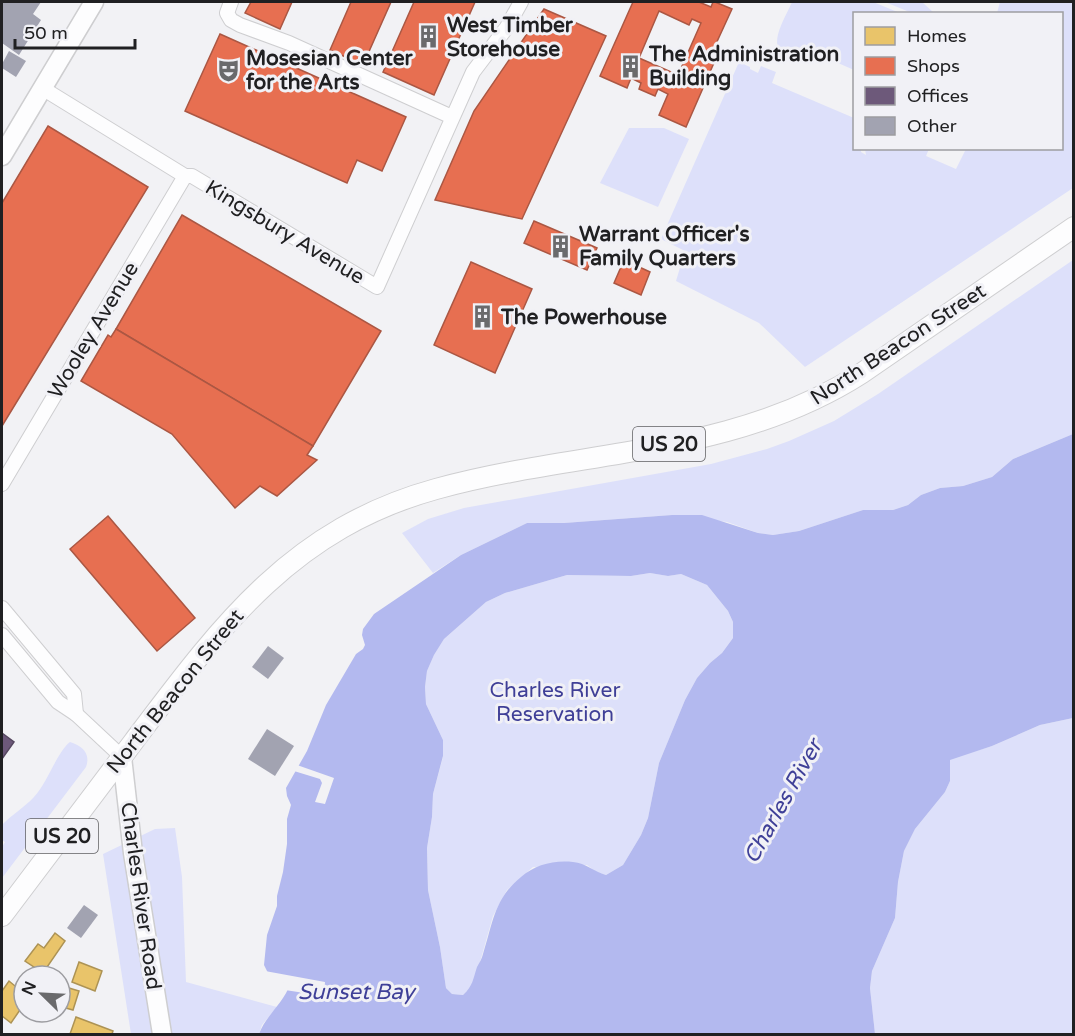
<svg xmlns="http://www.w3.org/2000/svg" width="1075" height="1036" font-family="'Varela Round',sans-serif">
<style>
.green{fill:#dde0fa}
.water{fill:#b3b9ef;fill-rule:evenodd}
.pier{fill:#f2f2f5}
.homes{fill:#e9c46a;stroke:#ad9354;stroke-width:1.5}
.shops{fill:#e76f51;stroke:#ab5743;stroke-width:1.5;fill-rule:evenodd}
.offices{fill:#6d597a;stroke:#564860;stroke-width:1.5}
.building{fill:#a2a3b1}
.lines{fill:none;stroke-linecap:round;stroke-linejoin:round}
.street-casing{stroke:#ceced0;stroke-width:16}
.secondary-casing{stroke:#ceced0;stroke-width:21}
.primary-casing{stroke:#ceced0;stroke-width:22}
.street{stroke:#fdfdfe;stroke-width:14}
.secondary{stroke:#fdfdfe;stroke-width:18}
.primary{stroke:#fdfdfe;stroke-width:20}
.labels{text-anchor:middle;stroke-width:6;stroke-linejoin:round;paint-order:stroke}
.shield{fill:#f1f1f6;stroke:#5f5f62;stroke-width:1.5}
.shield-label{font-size:20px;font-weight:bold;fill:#202022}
.poi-label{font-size:21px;font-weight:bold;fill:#202022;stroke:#f1f1f6;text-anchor:start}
.street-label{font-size:21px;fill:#202022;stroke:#f1f1f6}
.park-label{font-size:21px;fill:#3f3f97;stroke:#f1f1f6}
.water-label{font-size:22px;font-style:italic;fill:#3f4098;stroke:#f1f1f6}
</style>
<rect width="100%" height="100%" fill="#f2f2f5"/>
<g class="green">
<path d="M792 2H873L900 13 854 14V70L804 48 793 57C762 52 785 19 792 2Z"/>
<path d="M885 2H922L934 13H912Z"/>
<path d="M1000 2H1073V188L805 367 759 323 676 281 685 251 661 239 739 62 750 67V69L758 73 761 66 776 72 772 83 854 118V148L861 149V152L866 155 865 149H929L926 156 956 169 966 149 1062 148V14L997 13Z"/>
<path d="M629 128H664L689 139 658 207 600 183Z"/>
<path d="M1073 260V434L1013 459 992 477 963 486 940 488 921 495 908 505 893 510H863L799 531 773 535 758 533 727 522 672 515 564 523H527L461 555 433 573 402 533 428 519 464 508 711 464 767 449 789 441 834 421 878 394Z"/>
<path d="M650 573 668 576 681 574 707 585 728 611 733 622V638L722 653 710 663 697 678 685 700 659 763 648 818 641 835 623 865 606 875 596 872 587 865 533 867 507 890 493 916 475 980 471 987 463 995 452 994 446 988 440 947 428 890 427 848 432 817 433 794 443 757V740L426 704 425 687 427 671 434 655 444 639 486 602 505 593 567 575 631 576Z"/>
<path d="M1073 718V1034H875L870 988 872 971 895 918 898 882 904 851 915 829 945 792 950 781V759L992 746 1040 725Z"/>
<path d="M70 742C82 746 91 753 86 767L2 878V847L5 842 2 840V825C11 815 24 808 34 797 48 782 57 752 70 742Z"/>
<path d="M175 828 182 877 186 982 277 1007 262 1025 259 1034H131L103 854 155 829Z"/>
</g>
<path class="water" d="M1073 434V718L1040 725 992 746 950 760V781L945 792 915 829 904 851 898 882 895 918 872 971 870 988 875 1034H259C266 1015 284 1003 290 984L268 973 264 965 267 935 277 906V896L283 872 287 844V819L291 805 287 796 286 788 307 751 326 705 356 654 363 649 365 645 362 635 363 629 374 614 461 555 527 523H564L672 515H702L758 533 773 535 799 531 863 510H893L908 505 921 495 940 488 963 486 992 477 1013 459ZM650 573 668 576 681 574 707 585 728 611 733 622V638L722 653 710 663 697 678 685 700 659 763 648 818 641 835 623 865 606 875C594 872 586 863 573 862 553 860 535 865 521 877 494 899 493 923 483 954 482 959 479 963 477 967 473 979 473 986 463 995L452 994 446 988 440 947 428 890 427 848 432 817 433 794 443 756V740L426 704 425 687 427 671 434 655 444 639 486 602 505 593 567 575 631 576Z"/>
<g class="pier">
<path d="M297 765 334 778 325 804 315 802 322 783 320 779 294 771Z"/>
<path d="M265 971 325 982 324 996 285 990 287 984 267 975Z"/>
</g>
<g class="homes">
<path d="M55 933 65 941 43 973 25 961 38 944 44 948Z"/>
<path d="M79 962 102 971 95 991 72 982Z"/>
<path d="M21 977 24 979V1004L11 1023 2 1016V991L9 981 15 986Z"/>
<path d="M69 988 79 991 73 1010 62 1007Z"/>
<path d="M76 1017 113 1031 112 1034H70Z"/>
</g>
<g class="shops">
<path d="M251 2H292L280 29 245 13Z"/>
<path d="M351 2H391L363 65 330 50Z"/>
<path d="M414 2H475L434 95 383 72Z"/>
<path d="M633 2H699L711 7 713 2H715L732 9 715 46 720 49 686 127 659 115 668 94 658 89 655 96 639 89 641 83 631 78 627 88 600 76ZM659 11 689 25 692 19 701 23 678 75 639 58Z"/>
<path d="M544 9 606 36 522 219 435 200 474 111Z"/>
<path d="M220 34 406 117 382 171 357 160 347 183 185 111Z"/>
<path d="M48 126 148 187 2 426V203Z"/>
<path d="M182 215 381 331 313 446 116 329Z"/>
<path d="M534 221 597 248 587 270 524 243Z"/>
<path d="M624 260 650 272 641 295 614 283Z"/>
<path d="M471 262 532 289 495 373 434 345Z"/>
<path d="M116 329 313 446 307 455 317 460 277 496 260 486 235 508 172 434 81 381 108 335 111 337Z"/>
<path d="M108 516 195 618 157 651 70 549Z"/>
</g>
<path class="offices" d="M2 733 14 742 2 759Z"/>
<g class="building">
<path d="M2 2H41L33 14 41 20 19 55 2 43Z"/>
<path d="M9 51 26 61 16 77 2 68V64Z"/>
<path d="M268 646 284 658 268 679 252 667Z"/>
<path d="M267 729 294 746 275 776 248 759Z"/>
<path d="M84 905 98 915 81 938 67 928Z"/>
</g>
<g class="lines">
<defs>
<g id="street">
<path d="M231 2 227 13 231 20 240 25 289 43 452 117"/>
<path d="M42 88 185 176H192L377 287 473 72 507 27 521 2"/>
<path d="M2 484 185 176"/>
<path d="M2 608 74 694 76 714"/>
<path d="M2 635 58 702 76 714 122 757"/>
</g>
<g id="secondary">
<path d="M2 156 94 2"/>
<path d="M122 757 133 853 162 1034"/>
</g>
<path id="primary" d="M2 916C46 857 90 799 134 741 220 627 291 529 436 489 581 449 731 457 862 373L1074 227"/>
</defs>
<use href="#street" class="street-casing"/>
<use href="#secondary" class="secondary-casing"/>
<use href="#primary" class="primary-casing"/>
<use href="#street" class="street"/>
<use href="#secondary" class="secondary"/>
<use href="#primary" class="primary"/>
</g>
<defs>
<symbol id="building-bare" viewBox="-9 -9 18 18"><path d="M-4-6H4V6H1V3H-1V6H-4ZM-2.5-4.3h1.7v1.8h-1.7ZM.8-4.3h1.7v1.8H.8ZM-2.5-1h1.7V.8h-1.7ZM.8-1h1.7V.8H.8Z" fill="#6a6a6c" stroke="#f1f1f6" stroke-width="2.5" paint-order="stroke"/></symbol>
<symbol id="theatre-bare" viewBox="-9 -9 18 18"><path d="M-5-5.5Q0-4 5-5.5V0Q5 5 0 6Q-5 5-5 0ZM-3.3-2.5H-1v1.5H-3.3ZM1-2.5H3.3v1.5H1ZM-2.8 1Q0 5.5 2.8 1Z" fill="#6a6a6c" stroke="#f1f1f6" stroke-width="2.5" paint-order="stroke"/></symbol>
</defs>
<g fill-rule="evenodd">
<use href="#building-bare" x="412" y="20" width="33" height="33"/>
<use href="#building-bare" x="614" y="50" width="33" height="33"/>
<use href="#theatre-bare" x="212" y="54" width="33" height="33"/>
<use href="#building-bare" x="544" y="230" width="33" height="33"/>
<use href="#building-bare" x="466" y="300" width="33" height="33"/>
</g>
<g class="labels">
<g class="shield">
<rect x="633" y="427" width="72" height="34" rx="4.5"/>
<rect x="26" y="819" width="72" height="34" rx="4.5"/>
</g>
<g class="shield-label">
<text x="669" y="451">US 20</text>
<text x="62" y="843">US 20</text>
</g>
<g class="poi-label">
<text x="447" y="32">West Timber<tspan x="447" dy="24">Storehouse</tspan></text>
<text x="649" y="61">The Administration<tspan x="649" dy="24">Building</tspan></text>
<text x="246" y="65">Mosesian Center<tspan x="246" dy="24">for the Arts</tspan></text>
<text x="579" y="241">Warrant Officer's<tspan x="579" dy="24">Family Quarters</tspan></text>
<text x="501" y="324">The Powerhouse</text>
</g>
<g class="street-label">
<text transform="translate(285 232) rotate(31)" y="7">Kingsbury Avenue</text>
<text transform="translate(93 330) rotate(-59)" y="7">Wooley Avenue</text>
<text transform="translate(898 344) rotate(-33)" y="7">North Beacon Street</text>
<text transform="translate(175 691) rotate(-51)" y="7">North Beacon Street</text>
<text transform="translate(141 896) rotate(82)" y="7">Charles River Road</text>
</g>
<g class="park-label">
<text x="555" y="697">Charles River<tspan x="555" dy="24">Reservation</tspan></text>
</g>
<g class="water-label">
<text transform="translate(782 801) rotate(-61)" y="8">Charles River</text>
<text x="356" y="999">Sunset Bay</text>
</g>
</g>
<rect width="1075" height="1036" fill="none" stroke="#202022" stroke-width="6"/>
<rect x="853" y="12" width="210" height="138" fill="#f1f1f6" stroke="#9d9da1" stroke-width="1.5"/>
<rect x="865" y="27" width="30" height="18" fill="#e9c46a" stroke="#9d9da1" stroke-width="1.5"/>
<text x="907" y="42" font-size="18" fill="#202022">Homes</text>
<rect x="865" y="57" width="30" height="18" fill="#e76f51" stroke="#9d9da1" stroke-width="1.5"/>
<text x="907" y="72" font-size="18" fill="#202022">Shops</text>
<rect x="865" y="87" width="30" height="18" fill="#6d597a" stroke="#9d9da1" stroke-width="1.5"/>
<text x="907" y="102" font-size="18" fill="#202022">Offices</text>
<rect x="865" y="117" width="30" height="18" fill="#a2a3b1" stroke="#9d9da1" stroke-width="1.5"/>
<text x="907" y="132" font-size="18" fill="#202022">Other</text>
<g transform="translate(42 994) rotate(294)"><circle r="28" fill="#f1f1f6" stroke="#9d9da1" stroke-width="1.5"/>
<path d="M0-4.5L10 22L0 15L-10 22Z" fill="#6a6a6c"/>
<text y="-9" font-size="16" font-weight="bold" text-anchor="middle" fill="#202022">N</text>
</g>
<path d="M15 39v9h120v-9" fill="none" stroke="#202022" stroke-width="3"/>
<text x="24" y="39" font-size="18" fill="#202022" stroke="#f1f1f6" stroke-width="4.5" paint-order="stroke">50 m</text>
</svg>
